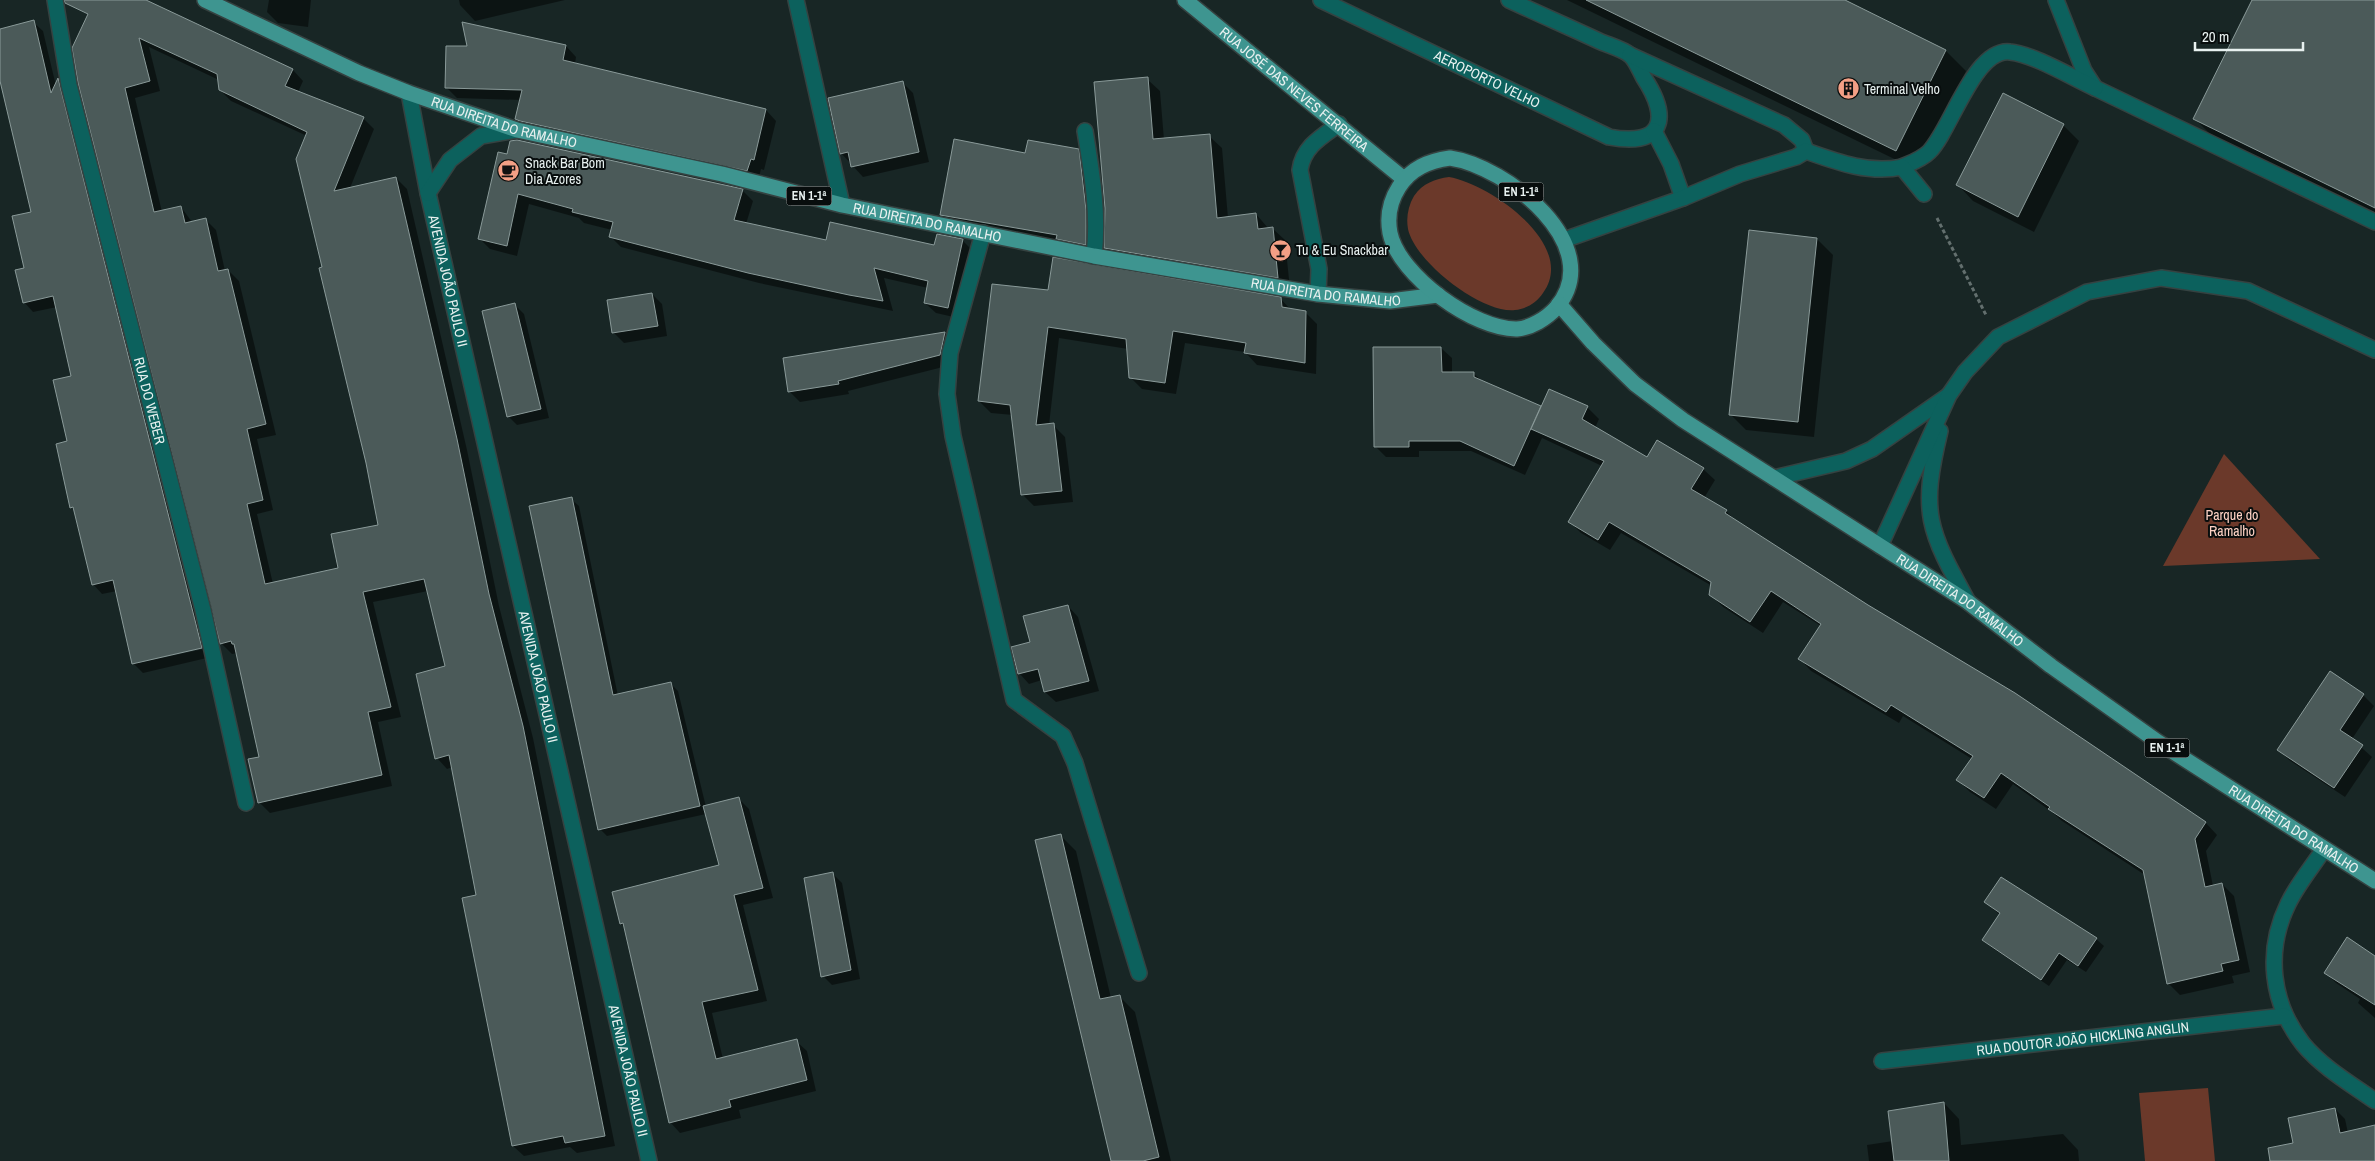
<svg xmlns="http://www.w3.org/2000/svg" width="2375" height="1161" font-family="'Archivo Narrow',sans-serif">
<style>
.green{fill:#6b392a}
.shadow{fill:#0007;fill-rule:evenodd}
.building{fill:#4b5a59;stroke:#8a9a99;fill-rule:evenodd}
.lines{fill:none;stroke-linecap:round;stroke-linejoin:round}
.service-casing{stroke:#354241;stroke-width:18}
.minor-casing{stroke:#354241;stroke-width:18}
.tertiary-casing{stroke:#354241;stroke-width:18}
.primary-casing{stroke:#354241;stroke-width:18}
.path{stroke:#636f6e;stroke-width:3;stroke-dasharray:4 2.5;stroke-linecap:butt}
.service{stroke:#0c615d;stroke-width:15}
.minor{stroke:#0c615d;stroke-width:15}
.tertiary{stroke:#0c615d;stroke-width:15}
.primary{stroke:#3e9590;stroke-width:15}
.labels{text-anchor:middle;stroke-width:4;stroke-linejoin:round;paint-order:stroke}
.shield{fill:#080d0d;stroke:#a5adac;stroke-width:1}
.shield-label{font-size:12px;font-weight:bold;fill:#e8f1f0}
.street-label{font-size:14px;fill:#e8f1f0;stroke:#080d0d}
.poi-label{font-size:14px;fill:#e8f1f0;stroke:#080d0d;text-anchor:start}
.park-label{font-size:14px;fill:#fed2c4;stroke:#080d0d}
</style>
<rect width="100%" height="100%" fill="#182625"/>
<g class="green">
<path d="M1449 177C1490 184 1578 245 1543 293 1537 302 1527 309 1515 310 1482 314 1415 262 1408 229 1406 218 1408 206 1414 196 1423 183 1435 179 1449 177Z"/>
<path d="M2224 454 2320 559 2163 566Z"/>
<path d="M2208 1088 2215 1161H2145L2139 1093Z"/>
</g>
<g class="shadow">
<path d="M96 0H143L293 70 303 81 298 92 363 118 374 129 350 188 396 178 407 189 467 450 499 606 533 738 615 1146 577 1153 570 1147 524 1156 513 1146 477 896 453 767 447 769 437 758 446 667 428 591 373 602 401 717 378 722 392 786 270 813 259 802 260 758 238 653 232 654 221 643ZM149 47 219 80 220 90 231 101 307 136 379 526 333 535 337 570 273 584 257 514 273 510 257 439 276 435 239 281 228 270 225 271 216 230 205 219 192 222 181 207 162 212 135 98 160 91Z"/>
<path d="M269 0H311L308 27 278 23 267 12Z"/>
<path d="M459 0H565L475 21 460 5Z"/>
<path d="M1567 0H1842L1946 51 1966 71 1917 170Z"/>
<path d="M2253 0H2375V218L2215 139 2195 119Z"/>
<path d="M33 22 43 31 56 86 59 80 68 89 211 657 143 673 133 663 117 591 102 594 93 584 75 511 71 507 69 442 72 377 57 307 33 312 24 302 25 269 33 213 0 77V30ZM208 645V648L138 663V661Z"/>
<path d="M464 24 566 46 576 57 575 64 766 110 776 121 764 170 761 169 758 181 527 130 517 119 521 100 457 98 446 87 469 47Z"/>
<path d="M1147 79 1160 91 1164 140 1209 136 1222 148 1228 218 1256 214 1268 228H1272L1285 240 1290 289 1118 260 1105 248Z"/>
<path d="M903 83 913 93 929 162 863 177 841 153Z"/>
<path d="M2003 95 2064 126 2079 141 2034 232 1973 201 1958 185Z"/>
<path d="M1078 151 1092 164 1099 258 955 229 941 215 1026 154Z"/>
<path d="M499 153 742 190 753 201 746 224 827 242 935 247 962 240 973 251 958 318 936 313 925 303 928 288 884 278 893 311 759 283 621 247 610 236 612 230 584 223 579 218 529 204 517 256 490 249 480 239Z"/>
<path d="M1817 239 1833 255 1814 437 1746 430 1730 414Z"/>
<path d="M1049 292 1280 298 1291 310 1305 312 1317 324 1316 374 1257 365 1245 352 1185 343 1176 394 1142 389 1130 377 1128 349 1059 338 1049 425H1053L1065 437 1073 502 1034 506 1022 494 1013 415 991 413 979 401Z"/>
<path d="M652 294 662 304 667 336 624 343 613 332Z"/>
<path d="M515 305 524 314 549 418 517 425 508 416Z"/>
<path d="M945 334 955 344 951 365 848 391 849 394 800 402 789 391 784 359Z"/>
<path d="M1441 348 1452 358V373H1473L1482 381 1542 409 1587 407 1599 419 1595 428 1647 459 1703 469 1715 480 1704 498 1726 511 1736 521 1868 606 2014 694 2206 823 2217 835 2206 851 2213 886 2222 884 2234 896 2250 972 2232 976 2234 983 2180 995 2168 983 2145 875 2062 821 2052 812 2013 784 1996 809 1970 792 1958 780 1972 759 1903 716 1899 723 1811 671 1800 659 1821 626 1783 602 1763 633 1723 607 1711 595 1712 586 1621 533 1610 550 1581 533 1570 522 1602 466 1542 438 1525 475 1471 451H1419V457H1386L1375 446Z"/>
<path d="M571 499 579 506 618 696 671 684 678 691 706 807 738 798 749 809 773 898 743 905 767 1001 712 1013 723 1059 796 1041 807 1051 816 1091 739 1110 741 1118 680 1133 670 1122 626 928 621 924 720 866 706 814 607 836 600 829Z"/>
<path d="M1068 606 1078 617 1099 691 1056 702 1045 692 1042 680 1029 684 1019 673 1032 642Z"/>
<path d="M2330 673 2363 695 2374 706 2352 739 2372 757 2345 797 2289 760 2279 750Z"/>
<path d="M1060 835 1076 851 1111 998 1119 996 1135 1012 1171 1161H1112Z"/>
<path d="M833 874 842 883 860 979 832 985 823 976Z"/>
<path d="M2002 879 2096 939 2104 946 2086 972 2067 960 2049 986 1991 947 1983 940 2000 915 1985 902Z"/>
<path d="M2375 957V1018L2358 1003 2360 999 2336 983 2326 973Z"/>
<path d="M1944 1103 1959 1119 1961 1145 2063 1134 2078 1150 2079 1161H1869L1867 1145 1893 1141Z"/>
<path d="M2335 1109 2345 1119 2348 1133 2375 1131V1161H2298Z"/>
</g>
<g class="building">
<path d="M64 0H146L293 69 285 86 364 117 334 191 396 177 457 439 489 594 523 726 605 1136 565 1143 563 1136 512 1146 462 898 476 895 449 755 435 759 416 674 445 666 424 579 363 592 391 707 368 712 382 775 258 803 248 759 259 757 234 644H232L231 641 220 644 78 83 72 48 88 14 65 3ZM139 38 217 74 219 90 307 132 296 159 322 267 319 268 366 463 378 525 331 534 338 568 265 584 247 504 263 500 247 429 266 424 228 269 218 271 206 218 185 223 181 206 154 212 125 88 150 81Z"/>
<path d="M1586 0H1845L1946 50 1896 151Z"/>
<path d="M2252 0H2375V208L2193 119Z"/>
<path d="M34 20 51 93 58 78 202 648 132 664 113 580 92 585 73 507 70 508 56 444 67 441 53 380 71 376 53 296 23 303 15 270 24 268 12 216 31 212 0 81V29Z"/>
<path d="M462 22 566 45 563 60 766 109 754 160 751 159 747 171 520 121 515 119 522 90 445 88 446 46H467Z"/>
<path d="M1148 77 1153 139 1210 134 1217 218 1256 213 1258 229 1273 227 1278 278 1104 248 1105 208 1094 82Z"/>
<path d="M903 81 919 152 851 167 848 152 840 154 828 98Z"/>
<path d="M2003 93 2064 124 2018 217 1956 185Z"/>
<path d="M954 139 1025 153 1028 140 1079 149 1086 210V245L1056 239 1057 235 940 215Z"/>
<path d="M517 140 743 189 734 220 826 240 830 222 934 245 937 234 963 239 948 308 924 303 928 281 874 268 883 301 849 295 748 273 609 237 613 222 572 212 573 209 518 194 507 246 478 239 498 152 507 154 510 141Z"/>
<path d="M1749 230 1817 238 1798 422 1729 415Z"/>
<path d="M1053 257 1281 297 1282 307 1306 311 1305 363 1244 353 1246 343 1173 331 1165 383 1129 378 1126 339 1048 327 1036 425 1054 423 1062 491 1021 495 1010 405 978 401 992 284 1048 290Z"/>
<path d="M652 293 658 326 612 333 607 300Z"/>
<path d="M515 303 541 409 507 417 482 311Z"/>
<path d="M945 332 940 355 838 381 839 384 788 392 783 358Z"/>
<path d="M1373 347H1441L1442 372H1474V377L1541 406 1514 466 1460 441H1409V447H1374Z"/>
<path d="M1549 389 1588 406 1582 419 1647 457 1657 440 1704 468 1691 489 1727 510 1725 513 1868 605 2015 693 2206 822 2195 839 2205 887 2222 883 2239 960 2221 964 2223 971 2167 984 2143 870 2048 809 2050 807 2001 773 1984 798 1956 780 1973 756 1891 705 1886 712 1798 659 1821 624 1771 591 1750 622 1709 595 1711 582 1609 522 1598 540 1568 522 1604 461 1531 429Z"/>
<path d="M572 497 613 695 671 682 700 806 598 830 529 506Z"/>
<path d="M1068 605 1089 681 1044 692 1038 669 1018 674 1011 647 1030 642 1023 616Z"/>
<path d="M2330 671 2364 694 2340 730 2363 745 2334 788 2277 750Z"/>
<path d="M739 797 763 888 734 895 758 990 702 1002 716 1059 797 1039 807 1080 729 1100 731 1107 669 1123 623 923 620 924 612 892 719 865 703 806Z"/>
<path d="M1061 834 1100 999 1120 995 1159 1157 1143 1161H1111L1035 840Z"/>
<path d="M833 872 851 970 821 977 804 878Z"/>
<path d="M2001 877 2097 938 2078 966 2059 953 2041 980 1982 940 2000 913 1984 902Z"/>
<path d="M2347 937 2375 956V1005L2324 973Z"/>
<path d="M1944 1102 1949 1161H1894L1888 1111Z"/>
<path d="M2335 1108 2340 1133 2375 1125V1161H2270L2268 1148 2293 1143 2288 1118Z"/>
</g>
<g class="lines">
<defs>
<g id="service">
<path d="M796 0 842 205"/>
<path id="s1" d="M1321 0 1609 137C1663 147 1671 119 1644 78 1640 71 1636 60 1630 55 1623 49 1608 45 1599 41 1569 27 1539 14 1509 0"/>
<path d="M2056 0 2084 71 2095 88 2375 222"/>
<path d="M1630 55 1784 125 1802 140 1806 151"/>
<path d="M1654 131 1671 164 1683 198"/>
<path d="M1902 167C1911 163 1922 159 1929 152 1951 130 1974 48 2010 52 2033 54 2073 78 2095 88"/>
<path d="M1564 240 1683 198 1740 174 1796 157 1806 151C1837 162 1869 174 1902 167L1924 194"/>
<path d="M1318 294 1319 269 1300 170C1303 147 1321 137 1339 124"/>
</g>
<g id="minor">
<path id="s2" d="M55 0 69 85 203 610 246 803"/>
<path d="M1085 131C1092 173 1099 214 1094 256"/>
<path d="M983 233 950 353 947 394 953 436 1014 700 1063 736 1075 763 1139 973"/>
<path d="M2324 849C2312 867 2297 885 2288 904 2265 951 2271 1003 2303 1044 2322 1067 2351 1084 2375 1101"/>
<path id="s3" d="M1882 1061 2284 1016"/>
</g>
<g id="tertiary">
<path id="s4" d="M409 93 428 193 649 1161"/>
<path d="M428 193 450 160 481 136 517 130"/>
<path d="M1940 431C1920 514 1928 529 1968 602"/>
<path d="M1774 478 1846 461 1872 449 1948 396"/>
<path d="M1880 546 1949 395 1965 372 1998 337 2087 292 2161 278 2248 291 2375 350"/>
</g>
<g id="primary">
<path id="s5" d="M205 0 359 73 409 93 517 130 722 174 842 205 1094 256 1318 294 1390 301 1438 295"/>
<path id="s6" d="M1185 0 1404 179"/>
<path d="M1450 158C1506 166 1609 246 1556 308 1547 318 1531 328 1517 329 1475 330 1399 276 1390 233 1387 217 1390 201 1399 187 1411 168 1429 161 1450 158Z"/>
<path id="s7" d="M1559 304 1593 343 1635 384 1683 420 1968 602 2051 666 2158 742 2375 881"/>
</g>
</defs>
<use href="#service" class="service-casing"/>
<use href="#minor" class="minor-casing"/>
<use href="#tertiary" class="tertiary-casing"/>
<use href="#primary" class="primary-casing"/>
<path class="path" d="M1937 218 1986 315"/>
<use href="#service" class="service"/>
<use href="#minor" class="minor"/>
<use href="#tertiary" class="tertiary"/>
<use href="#primary" class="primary"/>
</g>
<defs>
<symbol id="building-disc" viewBox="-11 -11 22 22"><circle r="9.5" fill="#f39f85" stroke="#080d0d"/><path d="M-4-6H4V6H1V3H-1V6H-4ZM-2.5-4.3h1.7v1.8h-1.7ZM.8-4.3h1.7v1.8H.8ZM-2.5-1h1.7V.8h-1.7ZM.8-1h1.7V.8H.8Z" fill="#111"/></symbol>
<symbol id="cafe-disc" viewBox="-11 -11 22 22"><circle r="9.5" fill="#f39f85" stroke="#080d0d"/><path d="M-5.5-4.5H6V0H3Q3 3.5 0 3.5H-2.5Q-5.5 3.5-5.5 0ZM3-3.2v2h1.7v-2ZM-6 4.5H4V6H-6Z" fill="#111"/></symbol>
<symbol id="bar-disc" viewBox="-11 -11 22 22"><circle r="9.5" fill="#f39f85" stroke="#080d0d"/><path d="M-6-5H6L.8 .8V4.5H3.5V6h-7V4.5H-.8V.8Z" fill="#111"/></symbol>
</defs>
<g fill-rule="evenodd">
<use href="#building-disc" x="1836" y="76" width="25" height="25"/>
<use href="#cafe-disc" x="496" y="158" width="25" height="25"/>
<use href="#bar-disc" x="1268" y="238" width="25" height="25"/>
</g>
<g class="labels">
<g class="shield">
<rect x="1498.5" y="182.5" width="45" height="19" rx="4"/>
<rect x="786.5" y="186.5" width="45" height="19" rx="4"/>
<rect x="2144.5" y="738.5" width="45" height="19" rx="4"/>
</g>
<g class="shield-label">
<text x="1521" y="196">EN 1-1ª</text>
<text x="809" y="200">EN 1-1ª</text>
<text x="2167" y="752">EN 1-1ª</text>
</g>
<g class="street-label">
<text dy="5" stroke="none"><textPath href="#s1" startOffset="184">AEROPORTO VELHO</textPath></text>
<text dy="5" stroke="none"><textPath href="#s6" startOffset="141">RUA JOSÉ DAS NEVES FERREIRA</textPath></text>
<text dy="5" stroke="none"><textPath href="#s5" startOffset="324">RUA DIREITA DO RAMALHO</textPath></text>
<text dy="5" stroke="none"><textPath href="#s5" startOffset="759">RUA DIREITA DO RAMALHO</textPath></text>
<text dy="5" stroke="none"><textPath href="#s4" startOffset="192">AVENIDA JOÃO PAULO II</textPath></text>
<text dy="5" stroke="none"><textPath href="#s5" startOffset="1164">RUA DIREITA DO RAMALHO</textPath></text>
<text dy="5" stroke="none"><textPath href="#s2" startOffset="412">RUA DO WEBER</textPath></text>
<text dy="5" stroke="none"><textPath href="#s7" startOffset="501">RUA DIREITA DO RAMALHO</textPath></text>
<text dy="5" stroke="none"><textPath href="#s4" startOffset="598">AVENIDA JOÃO PAULO II</textPath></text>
<text dy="5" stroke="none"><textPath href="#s7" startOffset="906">RUA DIREITA DO RAMALHO</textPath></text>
<text dy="5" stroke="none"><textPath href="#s3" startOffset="202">RUA DOUTOR JOÃO HICKLING ANGLIN</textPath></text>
<text dy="5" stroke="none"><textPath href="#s4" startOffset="1002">AVENIDA JOÃO PAULO II</textPath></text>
</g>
<g class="poi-label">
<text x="1864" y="94">Terminal Velho</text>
<text x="525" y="168">Snack Bar Bom<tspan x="525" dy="16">Dia Azores</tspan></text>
<text x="1296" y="255">Tu &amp; Eu Snackbar</text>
</g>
<g class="park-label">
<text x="2232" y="520">Parque do<tspan x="2232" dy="16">Ramalho</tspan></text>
</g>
</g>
<path d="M2195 42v8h108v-8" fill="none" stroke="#e8f1f0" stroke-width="2.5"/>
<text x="2202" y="42" font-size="15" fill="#e8f1f0" stroke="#080d0d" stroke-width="4" paint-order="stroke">20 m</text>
</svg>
